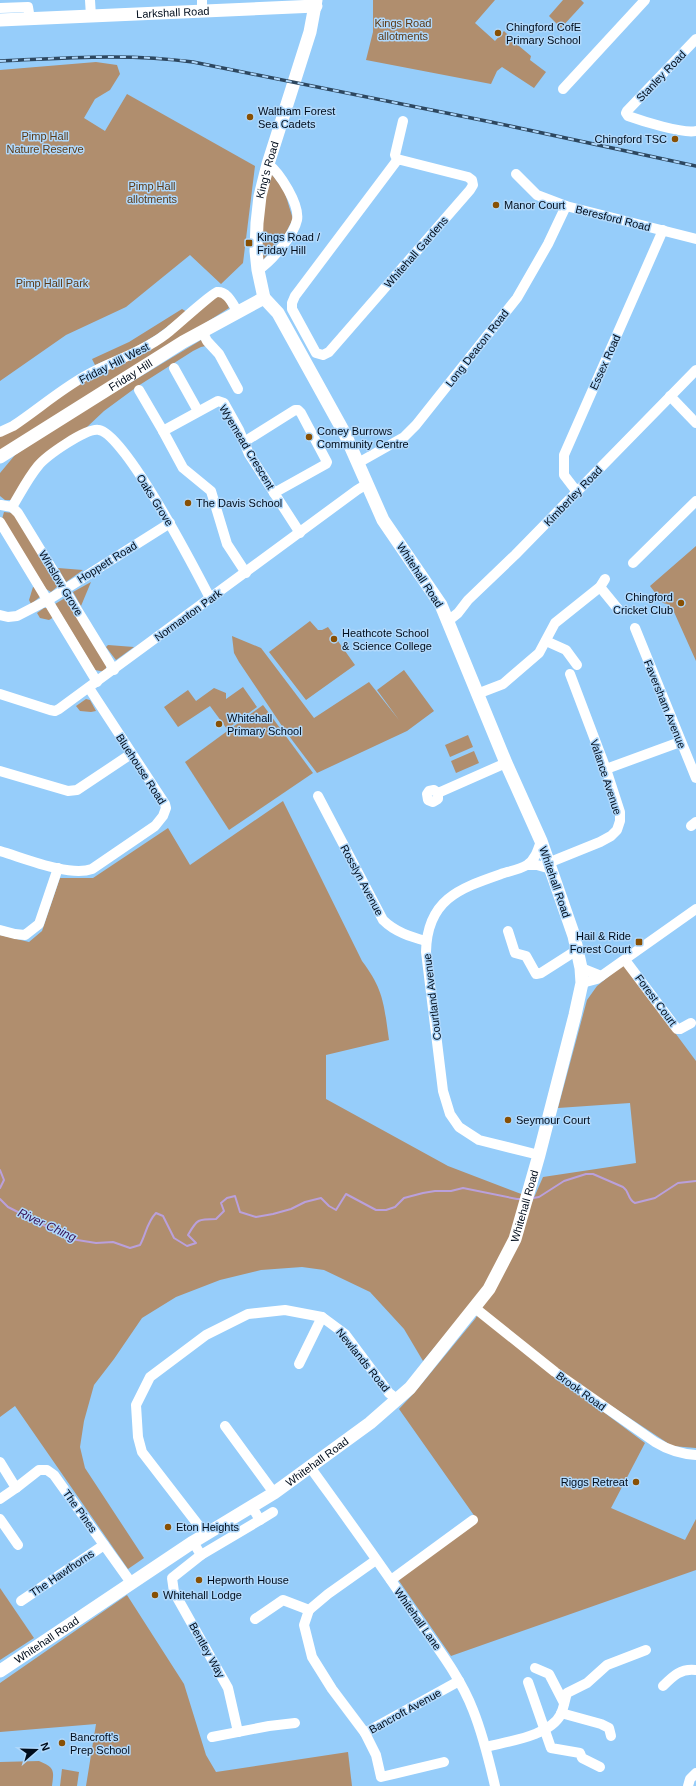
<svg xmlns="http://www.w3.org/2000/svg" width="696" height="1786" font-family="Helvetica,sans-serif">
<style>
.green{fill:#b08e6e}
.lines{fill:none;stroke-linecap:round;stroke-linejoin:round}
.stream{stroke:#baa0db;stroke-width:2}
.minor{stroke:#fff;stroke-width:10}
.major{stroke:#fff;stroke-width:13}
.rail-casing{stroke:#2d475f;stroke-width:3.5}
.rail{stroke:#b0d8fb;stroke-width:2;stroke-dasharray:6;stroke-linecap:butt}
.poi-dot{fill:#885004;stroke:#b0d8fb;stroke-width:1.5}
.labels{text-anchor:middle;stroke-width:3;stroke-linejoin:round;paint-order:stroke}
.street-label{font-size:11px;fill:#000d1c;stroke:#b0d8fb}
.park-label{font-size:11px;fill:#5c3914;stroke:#b0d8fb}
.poi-label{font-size:11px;fill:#000d1c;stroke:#b0d8fb;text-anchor:start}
.water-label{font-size:12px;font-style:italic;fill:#381358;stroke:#b0d8fb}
</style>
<rect width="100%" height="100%" fill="#96cdfa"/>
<g class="green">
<path d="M373 0H495L475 23 495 41 504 31 508 35 507 36 531 56 530 60 546 72 534 88 502 67 497 71 491 84 366 60 373 32Z"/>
<path d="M563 0H581L584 3 561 28 549 16Z"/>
<path d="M96 62 117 65 120 74 110 90 95 99 84 118 105 131 127 94 255 166 243 263 221 284 190 255 126 307 66 335 0 381V70Z"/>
<path d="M270 172 284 190 293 219 285 234 262 261C261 231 263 202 270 172Z"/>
<path d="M224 296 229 308 0 453V436L92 375 143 352 209 297Z"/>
<path d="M182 309 187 312 156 335 132 349 95 365 92 359 129 342Z"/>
<path d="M206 337 211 345 201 347 193 351 138 386 104 411 86 428 43 455 12 500H5L0 496V473L15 455 62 424Z"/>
<path d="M4 512 13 513 58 586 51 592 46 589 2 519Z"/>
<path d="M696 546V661L674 612 667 604 663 603 650 586Z"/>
<path d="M58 568 83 570 66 582Z"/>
<path d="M91 582 81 606 73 592Z"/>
<path d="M33 587 36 588 41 596 31 604 29 600Z"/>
<path d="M65 598 107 664 105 672 95 670 55 604Z"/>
<path d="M44 608H48L54 617 49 620 40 618 37 613Z"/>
<path d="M310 621 318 630H322L328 627 355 665 306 700 269 652Z"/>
<path d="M232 636 261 648 314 718 369 682 399 720 377 690 404 670 434 711 407 731 317 773 286 732 239 662 234 653Z"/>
<path d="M108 645 134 647 116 660 106 647Z"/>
<path d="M243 687 257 707 227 729 210 706 178 727 164 707 188 690 196 701 214 688 226 693V699Z"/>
<path d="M86 699 90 700 96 711 91 712 80 711 76 706Z"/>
<path d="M263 705 313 773 229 830 185 762Z"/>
<path d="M468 735 473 747 450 757 445 745Z"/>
<path d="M474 751 479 763 456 773 451 761Z"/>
<path d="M283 801 362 961C384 990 384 1005 389 1040L326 1055V1099L448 1166 524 1195 515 1232 488 1284 423 1361 404 1329 370 1292 324 1270 302 1267 261 1270 220 1280 176 1297 142 1318 114 1359 94 1385 84 1421 80 1447 85 1468 144 1558 128 1569 15 1406 0 1417V935L29 942 42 931 60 878H93L168 828 190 865Z"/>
<path d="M624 964 696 1061V1448L672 1446 601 1399 594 1405 645 1443 611 1508 685 1540 696 1519V1570L451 1656 397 1578 478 1521 399 1409 415 1392 475 1319 494 1289 543 1177 636 1163 630 1103 558 1108 587 1000 597 986Z"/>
<path d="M0 1588 34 1638 0 1660Z"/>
<path d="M127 1595 184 1684 206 1755 216 1772 348 1752 352 1786H86L96 1724 0 1732V1683Z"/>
<path d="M39 1761C55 1768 54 1770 52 1786H0V1762Z"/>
<path d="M62 1769 79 1772 77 1786H60Z"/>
</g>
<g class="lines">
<g class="stream">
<path d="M0 1170 4 1180 0 1188"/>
<path d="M533 1198 539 1197 564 1181 586 1174H593L623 1187C630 1192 627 1199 635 1203L655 1198 678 1183 696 1181"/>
<path d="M0 1199 8 1207 71 1239 96 1243 113 1242 130 1248 140 1245C146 1234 147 1222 156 1213L163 1216 174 1238 187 1246 196 1243 188 1235C197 1219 198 1219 216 1219L224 1211 221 1203 227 1198 235 1196 240 1212 256 1217 273 1214 291 1209 305 1202 321 1198 329 1206 336 1210 346 1194 376 1210H386L395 1207 404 1198 423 1193 435 1191H451L463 1188 517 1199H522"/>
</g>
<g class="minor">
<path d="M90 0 91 16"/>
<path d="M202 0V12"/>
<path d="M0 8 28 7 30 19"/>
<path d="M696 39 627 111 626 113 628 116C642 121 683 134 696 131"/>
<path d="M563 89 645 0"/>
<path d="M397 159 468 177 472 180 473 185 470 190 329 352 323 355 316 353 292 309V303L295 296 395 163 397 159 395 155 403 121"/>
<path d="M516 174 537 195 566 206 696 239"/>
<path d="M258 270C271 262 294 235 297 220 300 205 280 173 268 164"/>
<path d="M202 331 207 341 219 354 238 389"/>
<path d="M174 368 198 411"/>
<path d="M139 390 163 431"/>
<path d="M670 396 696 423"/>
<path d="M0 432 13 426C37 410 60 390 85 376 112 361 141 353 166 334 174 328 212 293 217 292 228 291 233 305 238 312"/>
<path d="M244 442 295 410H298L301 413 327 462 326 464 274 493"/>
<path d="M358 463 404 437 416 425 517 298 548 244 566 206"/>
<path d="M577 492 564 475V455L663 230"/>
<path d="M1 505 12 507 18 513 114 670"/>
<path d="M12 507C20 494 28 478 38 466 46 456 87 427 99 430 125 434 196 571 210 598"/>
<path d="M0 522 97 682"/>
<path d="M633 563 696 501"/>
<path d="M246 573 227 544 211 491 183 468 163 431 218 401 224 403 239 430 249 454 300 533"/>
<path d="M600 587 618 609"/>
<path d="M0 615 8 617 17 616 48 600 170 523"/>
<path d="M448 621 458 613 468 600 515 555 696 370"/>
<path d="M635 628 696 778"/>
<path d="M546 641 566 650 577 665"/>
<path d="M0 694 50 710 55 711 59 709 357 490 367 484"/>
<path d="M477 694 503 684 539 653 555 623 600 587 605 579"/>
<path d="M606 769 680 742"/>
<path d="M0 771 68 791 77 790 131 754"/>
<path d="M438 793 434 790 429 791 427 794 428 800 433 802 438 799V793L506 763"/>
<path d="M318 796 383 920C395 932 411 937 426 941"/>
<path d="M691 826 696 822"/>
<path d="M0 851C24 858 69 877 92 869L155 826 163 816 166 808 165 804 89 688"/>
<path d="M548 863 600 842 611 836 617 830 620 821V812L606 769 570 674"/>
<path d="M528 865H537L551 869"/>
<path d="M0 930 15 934 25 935 39 924 58 868"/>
<path d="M508 931 515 953 526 956 536 974 541 973 577 950"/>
<path d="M625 960 677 1029H680L691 1023"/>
<path d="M581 968 601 976"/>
<path d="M582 983 597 979 696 909"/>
<path d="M539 1155 479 1140 459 1127 450 1114 443 1091 426 952C427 898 461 888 504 873 511 871 520 869 527 865 535 860 538 850 541 841"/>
<path d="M475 1308 555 1372 655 1442C668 1450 681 1454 696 1455"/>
<path d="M299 1364 322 1317"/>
<path d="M225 1426 274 1493"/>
<path d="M0 1462 16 1488"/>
<path d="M310 1467C346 1517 382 1566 416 1617 436 1646 460 1676 473 1710 483 1735 489 1760 495 1786"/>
<path d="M0 1499 16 1488 39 1470H47L54 1475 132 1584"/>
<path d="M0 1519 18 1545"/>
<path d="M260 1520 273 1512"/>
<path d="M206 1535 142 1452 138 1437 136 1405 150 1377 206 1335 248 1314 285 1310 322 1317 345 1334 389 1393 398 1400"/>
<path d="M193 1542 201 1555 172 1578 174 1592 228 1688 238 1732"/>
<path d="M201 1555 260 1520 252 1507"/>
<path d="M391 1580 473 1520"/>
<path d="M21 1601 104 1545"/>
<path d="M309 1610 304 1625 312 1657 332 1689 365 1733"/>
<path d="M255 1619 283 1600 309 1610 328 1594 376 1560"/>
<path d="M535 1668 549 1674 564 1703"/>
<path d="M528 1682 551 1748 580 1753 582 1758 600 1767"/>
<path d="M663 1686C673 1676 681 1668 696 1670"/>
<path d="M561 1713 601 1724 609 1728 611 1736"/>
<path d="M212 1737 269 1726 295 1723"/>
<path d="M486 1747C509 1741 550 1736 561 1714 564 1707 565 1699 567 1693L587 1683 607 1665 646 1650"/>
<path d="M444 1762 381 1777 376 1755 365 1733 459 1681"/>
<path d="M688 1786 690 1779 696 1773"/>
</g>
<g class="major">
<path id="s1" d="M0 20 316 6"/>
<path id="s2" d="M264 298 258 270 256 251 257 223 260 196 268 164 310 32 316 0"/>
<path id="s3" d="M0 457 183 342 264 298"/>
<path id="s4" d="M0 1671 193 1542 274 1493 370 1423 410 1388 489 1289 515 1239 539 1155 575 1015 582 983 581 968 574 936 541 841 506 763 441 605 383 520 345 434 278 313 264 298"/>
</g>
<defs>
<path id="rail" d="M0 61C64 58 128 53 193 62L491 122 696 166"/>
</defs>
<use href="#rail" class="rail-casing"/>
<use href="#rail" class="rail"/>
</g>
<g class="poi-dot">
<circle cx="498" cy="33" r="4"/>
<circle cx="250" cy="117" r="4"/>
<circle cx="675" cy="139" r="4"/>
<circle cx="496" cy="205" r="4"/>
<rect x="245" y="239" width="8" height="8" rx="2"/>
<circle cx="309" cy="437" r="4"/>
<circle cx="188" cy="503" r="4"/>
<circle cx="681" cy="603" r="4"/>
<circle cx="334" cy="639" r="4"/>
<circle cx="219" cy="724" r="4"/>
<rect x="635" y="938" width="8" height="8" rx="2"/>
<circle cx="508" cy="1120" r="4"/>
<circle cx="636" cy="1482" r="4"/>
<circle cx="168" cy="1527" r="4"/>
<circle cx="199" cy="1580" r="4"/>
<circle cx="155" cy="1595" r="4"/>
<circle cx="62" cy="1743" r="4"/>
</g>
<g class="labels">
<g class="street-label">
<text dy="4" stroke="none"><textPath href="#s1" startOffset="173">Larkshall Road</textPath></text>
<text transform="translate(661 76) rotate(-46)" y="4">Stanley Road</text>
<text dy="4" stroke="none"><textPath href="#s2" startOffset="130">King's Road</textPath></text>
<text transform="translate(613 218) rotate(14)" y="4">Beresford Road</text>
<text transform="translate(416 252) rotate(-49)" y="4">Whitehall Gardens</text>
<text transform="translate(477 348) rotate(-52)" y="4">Long Deacon Road</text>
<text transform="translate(605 362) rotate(-66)" y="4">Essex Road</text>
<text transform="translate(114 363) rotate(-27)" y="4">Friday Hill West</text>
<text dy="4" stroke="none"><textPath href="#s3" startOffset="154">Friday Hill</textPath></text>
<text transform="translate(247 447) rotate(59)" y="4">Wyemead Crescent</text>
<text transform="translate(573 496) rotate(-46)" y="4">Kimberley Road</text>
<text transform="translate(155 500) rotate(58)" y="4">Oaks Grove</text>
<text transform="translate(107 562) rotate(-32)" y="4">Hoppett Road</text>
<text transform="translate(420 575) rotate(57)" y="4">Whitehall Road</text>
<text transform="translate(61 583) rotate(59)" y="4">Winslow Grove</text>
<text transform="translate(188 615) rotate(-36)" y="4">Normanton Park</text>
<text transform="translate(665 704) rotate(68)" y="4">Faversham Avenue</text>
<text transform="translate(141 769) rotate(57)" y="4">Bluehouse Road</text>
<text transform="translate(606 777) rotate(72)" y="4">Valance Avenue</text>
<text transform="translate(362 880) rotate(62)" y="4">Rosslyn Avenue</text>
<text transform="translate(555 882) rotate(71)" y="4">Whitehall Road</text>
<text transform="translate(432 997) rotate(-97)" y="4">Courtland Avenue</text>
<text transform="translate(656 1000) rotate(53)" y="4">Forest Court</text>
<text dy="4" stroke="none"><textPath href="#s4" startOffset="716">Whitehall Road</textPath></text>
<text transform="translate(363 1360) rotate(51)" y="4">Newlands Road</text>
<text transform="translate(581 1391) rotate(36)" y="4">Brook Road</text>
<text dy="4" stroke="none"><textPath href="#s4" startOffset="380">Whitehall Road</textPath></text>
<text transform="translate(80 1511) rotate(54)" y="4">The Pines</text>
<text transform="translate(62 1573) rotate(-34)" y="4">The Hawthorns</text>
<text transform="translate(418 1619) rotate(55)" y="4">Whitehall Lane</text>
<text dy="4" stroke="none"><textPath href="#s4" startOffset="56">Whitehall Road</textPath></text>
<text transform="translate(207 1650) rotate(61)" y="4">Bentley Way</text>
<text transform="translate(405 1711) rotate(-29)" y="4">Bancroft Avenue</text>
</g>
<g class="park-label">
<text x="403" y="27">Kings Road<tspan x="403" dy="13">allotments</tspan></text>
<text x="45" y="140">Pimp Hall<tspan x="45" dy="13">Nature Reserve</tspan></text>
<text x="152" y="190">Pimp Hall<tspan x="152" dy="13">allotments</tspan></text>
<text x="52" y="287">Pimp Hall Park</text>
</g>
<g class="poi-label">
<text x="506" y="31">Chingford CofE<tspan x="506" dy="13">Primary School</tspan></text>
<text x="258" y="115">Waltham Forest<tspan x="258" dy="13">Sea Cadets</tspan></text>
<text x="667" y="143" text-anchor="end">Chingford TSC</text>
<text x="504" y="209">Manor Court</text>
<text x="257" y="241">Kings Road /<tspan x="257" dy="13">Friday Hill</tspan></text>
<text x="317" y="435">Coney Burrows<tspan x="317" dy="13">Community Centre</tspan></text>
<text x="196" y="507">The Davis School</text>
<text x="673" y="601" text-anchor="end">Chingford<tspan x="673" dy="13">Cricket Club</tspan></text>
<text x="342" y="637">Heathcote School<tspan x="342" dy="13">&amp; Science College</tspan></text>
<text x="227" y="722">Whitehall<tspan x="227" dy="13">Primary School</tspan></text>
<text x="631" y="940" text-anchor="end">Hail &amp; Ride<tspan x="631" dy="13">Forest Court</tspan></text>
<text x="516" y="1124">Seymour Court</text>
<text x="628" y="1486" text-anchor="end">Riggs Retreat</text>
<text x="176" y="1531">Eton Heights</text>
<text x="207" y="1584">Hepworth House</text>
<text x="163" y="1599">Whitehall Lodge</text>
<text x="70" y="1741">Bancroft's<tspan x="70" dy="13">Prep School</tspan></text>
</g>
<g class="water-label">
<text transform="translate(47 1225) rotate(25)" y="4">River Ching</text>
</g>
</g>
<g transform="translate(36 1750) rotate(70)" stroke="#b0d8fb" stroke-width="3" paint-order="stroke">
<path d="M0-3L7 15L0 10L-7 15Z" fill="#000d1c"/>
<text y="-6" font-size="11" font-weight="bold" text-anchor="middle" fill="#000d1c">N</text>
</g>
</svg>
